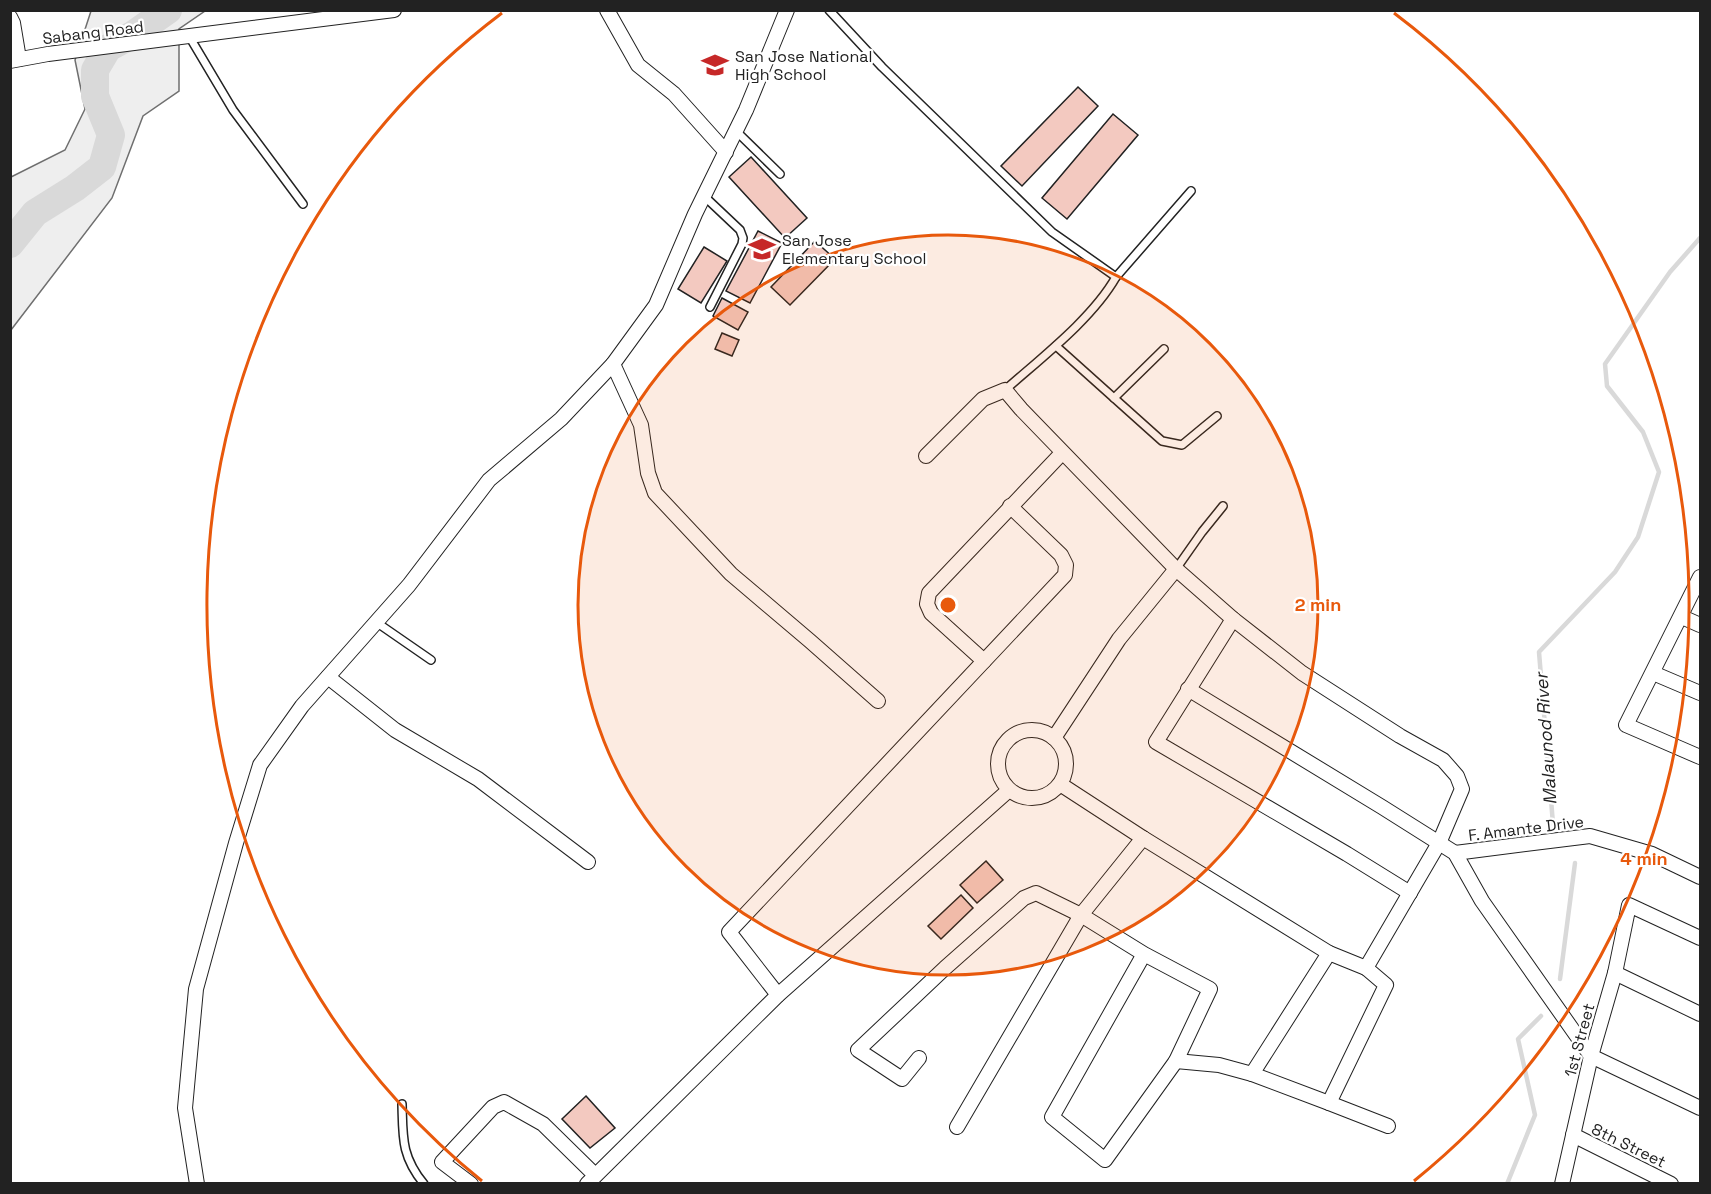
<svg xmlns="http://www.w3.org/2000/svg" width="1711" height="1194" font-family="'Space Grotesk',sans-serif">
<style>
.green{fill:#eee;stroke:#6f6f6f;stroke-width:1.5}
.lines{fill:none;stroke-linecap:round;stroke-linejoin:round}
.stream{stroke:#d9d9d9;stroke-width:4.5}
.river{stroke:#d9d9d9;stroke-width:28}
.building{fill:#f3c9c0;stroke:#222;stroke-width:1.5}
.lane-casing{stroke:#222;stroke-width:10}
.street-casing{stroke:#222;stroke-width:16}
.lane{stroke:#fff;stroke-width:7}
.street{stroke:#fff;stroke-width:14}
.ring{fill:none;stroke:#e8590c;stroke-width:3}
.labels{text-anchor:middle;stroke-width:4.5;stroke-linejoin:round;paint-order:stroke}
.street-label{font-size:16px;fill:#222;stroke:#fff}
.poi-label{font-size:16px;fill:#222;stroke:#fff;text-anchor:start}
.water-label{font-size:18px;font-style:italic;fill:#222;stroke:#fff}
.centre{fill:#e8590c;stroke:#fff;stroke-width:3}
.ring-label{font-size:18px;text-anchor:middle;font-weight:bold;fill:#e8590c;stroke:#fff;stroke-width:4.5;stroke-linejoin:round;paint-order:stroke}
</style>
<rect width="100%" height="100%" fill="#fff"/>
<path class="green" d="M91 11H205L179 29V91L143 116 112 198 11 330V177L65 150 85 109 75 60Z"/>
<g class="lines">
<g class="stream">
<path d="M1553 824 1539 652 1615 572 1638 537 1659 472 1643 432 1607 386 1605 364 1670 272 1700 238"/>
<path d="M1560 979 1575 863"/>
<path d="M1507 1184 1535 1115 1518 1039 1541 1016"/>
</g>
<path class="river" d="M10 244 35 213 75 188 102 167 111 135 95 96V70L108 48 134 34 168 10"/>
</g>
<g class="building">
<path d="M1078 87 1098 106 1022 186 1001 166Z"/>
<path d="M1113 114 1138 135 1067 219 1042 198Z"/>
<path d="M751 157 807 218 785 238 729 177Z"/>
<path d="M758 231 782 243 750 303 726 291Z"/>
<path d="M815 241 835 259 790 305 771 287Z"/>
<path d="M704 247 727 261 701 303 678 289Z"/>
<path d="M722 298 748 312 738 330 713 316Z"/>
<path d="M722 333 739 340 732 356 715 349Z"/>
<path d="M986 861 1003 880 977 903 960 885Z"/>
<path d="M961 895 973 908 941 939 928 926Z"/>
<path d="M586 1096 615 1128 590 1148 562 1119Z"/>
</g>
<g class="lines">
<defs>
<g id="lane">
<path d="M829 10 882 67 1052 232 1116 277C1092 319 1041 358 1005 390"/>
<path d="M189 36 233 110 303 204"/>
<path d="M736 131 780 174"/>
<path d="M704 196 740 230 743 238 742 244 710 307"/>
<path d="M1116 277 1191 191"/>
<path d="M1056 346 1162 441 1182 445 1217 416"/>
<path d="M1114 398 1164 349"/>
<path d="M1176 569 1202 532 1223 506"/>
<path d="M376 622 431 660"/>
<path d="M402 1104C403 1137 401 1156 424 1184"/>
</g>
<g id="street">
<path d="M607 10 638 65 674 94 726 152"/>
<path d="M10 17 13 23 19 59"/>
<path d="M10 61 48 54 394 10"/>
<path d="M613 364 641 425 648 473 655 493 731 574 810 641 878 701"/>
<path d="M926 456 983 399 1005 390 1021 409 1176 569 1233 619 1302 673 1400 736 1443 760 1457 776 1462 789 1439 843 1366 968 1386 985 1329 1103 1252 1074 1219 1065 1176 1061"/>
<path d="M1700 577 1626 725 1700 757"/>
<path d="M1682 617 1700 625"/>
<path d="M1233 619 1156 742 1347 854 1410 893"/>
<path d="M984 661 931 613 927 604 929 593 1062 453"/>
<path d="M1653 673 1700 693"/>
<path d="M328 677 395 730 478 779 588 862"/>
<path d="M1188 689 1382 807 1455 853 1482 901 1591 1056 1700 1108"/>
<circle cx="1032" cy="764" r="34"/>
<path d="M1054 738 1119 639 1176 569"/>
<path d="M1060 784 1143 838 1329 953 1366 968"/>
<path d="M1455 853 1590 836 1652 854 1700 877"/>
<path d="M1615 973 1700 1014"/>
<path d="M778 995 729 932 1065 575 1066 565 1061 555 1010 506"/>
<path d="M919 1058 902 1079 858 1050 945 968 1024 898 1036 893 1081 915 1144 954 1210 989 1176 1061 1105 1160 1052 1117 1144 954"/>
<path d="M1252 1074 1329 953"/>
<path d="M1329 1103 1388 1126"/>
<path d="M957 1127 1081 915 1143 838"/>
<path d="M1573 1135 1671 1184"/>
<path d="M197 1184 185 1108 196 989 236 843 260 765 302 706 409 585 489 480 561 419 613 364 656 305 695 214 746 110 787 10"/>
<path d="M471 1184 442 1162 493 1107 504 1102 543 1124 595 1175"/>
<path d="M587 1184 778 995 1009 790"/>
<path d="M1562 1184 1591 1056 1615 973 1629 905 1700 938"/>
</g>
</defs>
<use href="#lane" class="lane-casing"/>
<use href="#street" class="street-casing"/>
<use href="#lane" class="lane"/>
<use href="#street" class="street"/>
</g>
<circle cx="948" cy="605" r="370" fill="#e8590c" fill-opacity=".12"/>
<g class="ring">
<circle cx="948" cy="605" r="370"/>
<path d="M482 1181A741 741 0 0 1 502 13M1394 13A741 741 0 0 1 1414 1181"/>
</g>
<defs>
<symbol id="school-bare" viewBox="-9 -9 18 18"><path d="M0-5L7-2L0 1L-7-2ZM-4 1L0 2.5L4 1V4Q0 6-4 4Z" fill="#c62828" stroke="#fff" stroke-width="2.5" paint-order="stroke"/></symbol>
</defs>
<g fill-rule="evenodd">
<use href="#school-bare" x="696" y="46" width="38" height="38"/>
<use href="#school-bare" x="743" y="230" width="38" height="38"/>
</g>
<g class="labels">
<g class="street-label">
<text transform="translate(93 32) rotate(-7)" y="6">Sabang Road</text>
<text transform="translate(1526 828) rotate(-7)" y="6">F. Amante Drive</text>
<text transform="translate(1579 1040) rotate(-75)" y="6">1st Street</text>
<text transform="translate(1629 1145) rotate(26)" y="6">8th Street</text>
</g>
<g class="poi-label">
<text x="735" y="62">San Jose National<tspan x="735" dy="18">High School</tspan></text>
<text x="782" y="246">San Jose<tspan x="782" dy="18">Elementary School</tspan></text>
</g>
<g class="water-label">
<text transform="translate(1546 739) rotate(-94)" y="6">Malaunod River</text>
</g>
</g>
<circle cx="948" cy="605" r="9" class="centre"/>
<g class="ring-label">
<text x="1318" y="611">2 min</text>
<text x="1644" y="865">4 min</text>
</g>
<rect width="1711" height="1194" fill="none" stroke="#222222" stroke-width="24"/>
</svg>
